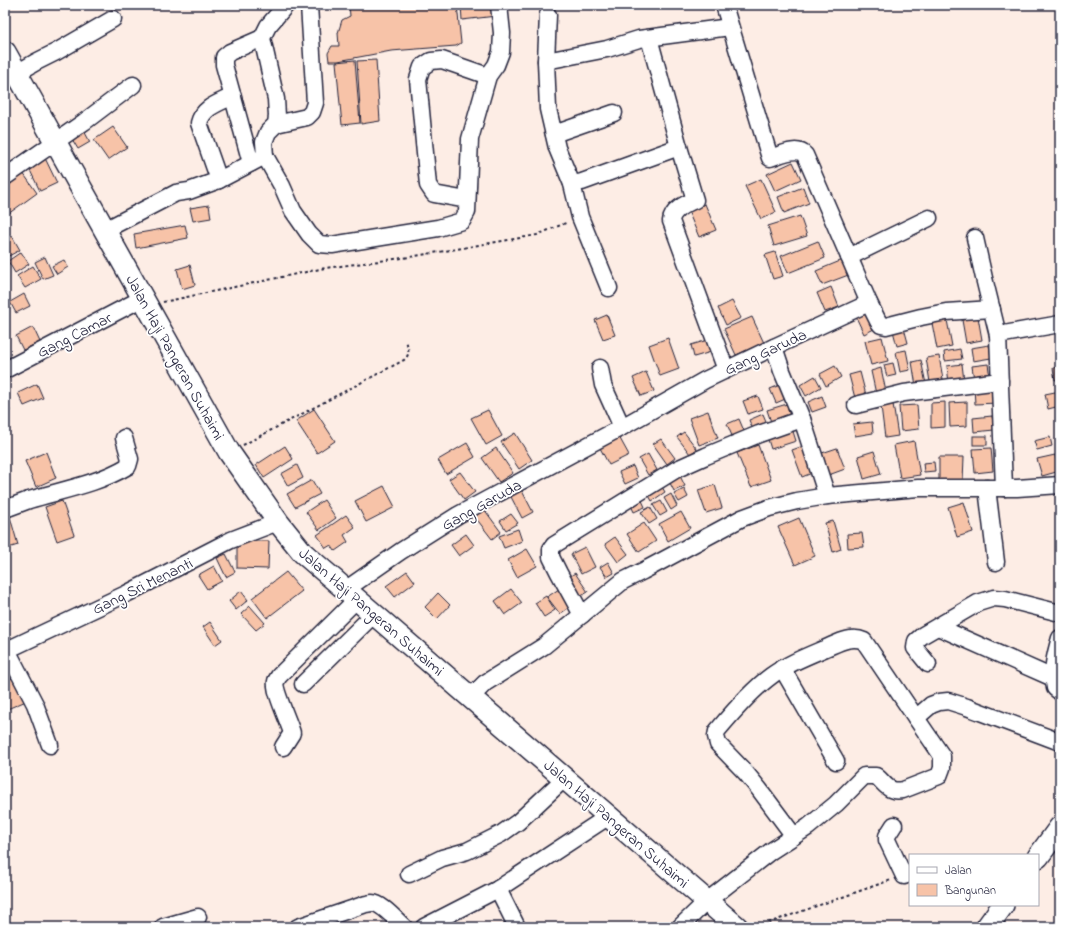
<svg xmlns="http://www.w3.org/2000/svg" width="1065" height="932" font-family="'Indie Flower',sans-serif">
<style>
.building{fill:#f7c3a8;stroke:#22223b}
.lines{fill:none;stroke-linecap:round;stroke-linejoin:round}
.minor-casing{stroke:#22223b;stroke-width:19}
.major-casing{stroke:#22223b;stroke-width:24}
.path{stroke:#22223b;stroke-width:2;stroke-dasharray:3 3;stroke-linecap:butt}
.minor{stroke:#fff;stroke-width:16}
.major{stroke:#fff;stroke-width:21}
.labels{text-anchor:middle;stroke-width:3.5;stroke-linejoin:round;paint-order:stroke}
.street-label{font-size:16px;fill:#22223b;stroke:#fff}
</style>
<rect width="100%" height="100%" fill="#fdede5"/>
<filter id="ink" filterUnits="userSpaceOnUse"><feTurbulence type="fractalNoise" baseFrequency=".025" numOctaves="2"/><feDisplacementMap in="SourceGraphic" scale="8" xChannelSelector="R" yChannelSelector="G"/><feConvolveMatrix kernelMatrix="1 2 1 2 8 2 1 2 1" color-interpolation-filters="sRGB"/></filter>
<g filter="url(#ink)">
<g class="building">
<path d="M349 5H457L461 43 456 46 391 51 338 61H329L328 53 332 46H339L338 33 342 20 350 16Z"/>
<path d="M461 5H495L496 16 462 20Z"/>
<path d="M355 60 360 123 342 125 336 62Z"/>
<path d="M376 60 380 121 361 124 357 61Z"/>
<path d="M82 127 90 142 78 149 69 134Z"/>
<path d="M113 127 127 147 108 160 94 140Z"/>
<path d="M43 154 57 183 40 191 26 162Z"/>
<path d="M793 162 801 179 775 191 767 174Z"/>
<path d="M23 173 37 193 8 214 5 209V186Z"/>
<path d="M761 179 776 212 761 219 745 186Z"/>
<path d="M803 187 809 203 784 213 778 197Z"/>
<path d="M705 204 716 230 699 237 688 211Z"/>
<path d="M209 205 211 218 193 221 190 208Z"/>
<path d="M800 216 807 236 774 246 768 226Z"/>
<path d="M185 225 188 238 136 248 134 234Z"/>
<path d="M12 236 20 250 5 258V240Z"/>
<path d="M818 241 825 258 788 273 781 256Z"/>
<path d="M21 252 29 264 15 273 8 261Z"/>
<path d="M775 252 783 276 773 279 765 255Z"/>
<path d="M45 257 53 275 43 279 35 262Z"/>
<path d="M845 259 851 274 822 285 816 271Z"/>
<path d="M64 260 68 267 57 274 52 266Z"/>
<path d="M190 265 195 285 182 289 177 269Z"/>
<path d="M33 266 41 279 25 288 17 276Z"/>
<path d="M831 287 839 307 825 312 817 293Z"/>
<path d="M24 294 30 306 16 313 10 302Z"/>
<path d="M732 301 741 318 726 325 718 308Z"/>
<path d="M867 310 876 328 864 334 855 315Z"/>
<path d="M607 315 615 335 603 339 595 320Z"/>
<path d="M946 315 952 346 937 349 931 318Z"/>
<path d="M752 317 764 343 736 355 724 329Z"/>
<path d="M978 317 982 340 966 343 962 320Z"/>
<path d="M33 327 40 342 23 350 16 336Z"/>
<path d="M904 328 908 343 897 346 893 331Z"/>
<path d="M882 337 888 361 871 365 865 341Z"/>
<path d="M668 338 679 369 660 376 649 345Z"/>
<path d="M708 340 711 352 694 357 691 345Z"/>
<path d="M989 345 991 358 973 361 971 348Z"/>
<path d="M960 349 962 359 945 361 944 352Z"/>
<path d="M906 350 910 370 900 372 896 352Z"/>
<path d="M939 356 943 379 930 382 926 358Z"/>
<path d="M921 360 926 384 916 386 912 362Z"/>
<path d="M893 363 896 375 887 377 884 365Z"/>
<path d="M962 364 964 381 949 383 947 366Z"/>
<path d="M988 364 990 378 974 380 972 366Z"/>
<path d="M835 366 841 377 826 386 820 374Z"/>
<path d="M1060 367V379L1055 380 1053 368Z"/>
<path d="M881 368 886 392 876 394 871 371Z"/>
<path d="M646 372 654 391 641 396 633 378Z"/>
<path d="M860 372 867 399 856 402 849 375Z"/>
<path d="M815 376 821 387 806 396 800 385Z"/>
<path d="M785 383 790 397 776 403 770 389Z"/>
<path d="M37 384 43 398 24 406 18 393Z"/>
<path d="M997 387 998 403 975 404 974 388Z"/>
<path d="M1060 391V406L1048 409 1045 394Z"/>
<path d="M5 393 10 411 5 413Z"/>
<path d="M758 396 763 409 748 414 743 401Z"/>
<path d="M822 396 826 407 812 412 808 402Z"/>
<path d="M945 402V427L931 428V403Z"/>
<path d="M967 402V426L950 427 949 403Z"/>
<path d="M787 404 790 417 771 422 767 410Z"/>
<path d="M893 404 898 436 885 438 881 406Z"/>
<path d="M917 405 919 429 901 431 899 406Z"/>
<path d="M314 409 335 441 317 453 296 421Z"/>
<path d="M488 410 502 436 486 445 471 418Z"/>
<path d="M708 411 718 438 699 445 689 418Z"/>
<path d="M763 414 768 426 754 432 749 420Z"/>
<path d="M992 416 994 430 974 432 973 418Z"/>
<path d="M739 419 747 438 735 443 727 424Z"/>
<path d="M872 422 873 433 855 436 853 424Z"/>
<path d="M791 425 796 441 771 449 766 433Z"/>
<path d="M684 432 697 449 690 454 677 437Z"/>
<path d="M515 433 532 460 519 469 501 442Z"/>
<path d="M618 435 629 455 609 465 599 446Z"/>
<rect x="973" y="436" width="14" height="9"/>
<path d="M1050 437 1052 446 1037 450 1034 441Z"/>
<path d="M661 439 675 458 667 464 653 444Z"/>
<path d="M914 441 920 475 900 478 894 445Z"/>
<path d="M467 443 475 457 446 474 438 460Z"/>
<path d="M758 445 771 480 751 487 737 453Z"/>
<path d="M806 445 817 471 802 477 792 450Z"/>
<path d="M285 446 293 459 264 478 256 465Z"/>
<path d="M496 448 513 473 499 482 482 458Z"/>
<path d="M837 448 845 469 826 476 819 454Z"/>
<path d="M991 448 993 471 975 473 973 449Z"/>
<path d="M874 451 881 474 864 479 858 456Z"/>
<path d="M46 452 56 478 36 487 25 461Z"/>
<path d="M648 454 657 470 648 475 639 459Z"/>
<path d="M1055 455 1060 471 1042 476 1037 459Z"/>
<path d="M939 457H964L963 481 939 480Z"/>
<path d="M934 462 935 471 924 472 923 463Z"/>
<path d="M297 465 303 478 288 486 281 474Z"/>
<path d="M633 466 638 478 625 484 619 472Z"/>
<path d="M460 472 475 492 464 500 449 479Z"/>
<path d="M678 472 685 486 674 491 667 477Z"/>
<path d="M312 480 320 494 295 507 287 494Z"/>
<path d="M659 482 665 492 652 501 646 490Z"/>
<path d="M715 485 722 508 706 513 698 490Z"/>
<path d="M384 486 395 507 366 522 355 501Z"/>
<path d="M521 489 533 512 522 518 510 495Z"/>
<path d="M684 489 688 497 679 502 674 494Z"/>
<path d="M671 494 677 506 671 510 664 498Z"/>
<path d="M640 496 645 507 634 512 629 501Z"/>
<path d="M324 500 336 518 319 530 306 512Z"/>
<path d="M62 501 74 535 57 541 45 507Z"/>
<path d="M661 501 667 512 660 516 653 505Z"/>
<path d="M964 502 973 532 957 537 948 507Z"/>
<path d="M650 507 657 519 649 524 641 512Z"/>
<path d="M484 509 501 532 492 539 475 517Z"/>
<path d="M681 512 690 528 668 541 659 524Z"/>
<path d="M511 514 518 523 506 530 500 521Z"/>
<path d="M346 515 355 527 344 535 348 542 335 551 331 545 326 548 317 535Z"/>
<path d="M10 517 18 545 5 549V519Z"/>
<path d="M799 518 815 556 795 565 778 527Z"/>
<path d="M833 521 841 549 833 552 825 523Z"/>
<path d="M644 523 656 541 639 552 627 534Z"/>
<path d="M518 529 522 541 504 548 499 536Z"/>
<path d="M862 533 864 547 848 548 847 534Z"/>
<path d="M466 534 474 545 459 556 451 545Z"/>
<path d="M615 537 628 554 618 562 605 544Z"/>
<path d="M237 541H269L268 569 237 568Z"/>
<path d="M585 547 595 567 581 574 571 554Z"/>
<path d="M527 549 537 566 517 577 508 560Z"/>
<path d="M226 554 235 572 226 577 217 558Z"/>
<path d="M608 562 614 573 607 577 600 567Z"/>
<path d="M214 566 222 581 207 589 198 575Z"/>
<path d="M407 571 415 582 395 597 386 586Z"/>
<path d="M286 572 302 591 267 618 252 598Z"/>
<path d="M575 573 588 592 578 598 566 579Z"/>
<path d="M511 589 522 603 505 615 495 601Z"/>
<path d="M559 589 571 606 560 614 547 597Z"/>
<path d="M241 591 248 600 236 610 229 601Z"/>
<path d="M438 593 450 605 437 619 425 607Z"/>
<path d="M546 596 555 610 544 617 535 603Z"/>
<path d="M250 606 265 623 256 630 241 614Z"/>
<path d="M210 622 222 640 215 645 203 627Z"/>
<path d="M15 677 26 701 5 710V681Z"/>
</g>
<g class="lines">
<defs>
<g id="minor">
<path d="M724 5 770 158C780 155 797 146 805 155L869 303 878 321 881 325 886 326 921 317 946 312 992 309"/>
<path d="M649 38 679 147 695 200C685 204 672 210 671 221L726 370"/>
<path d="M546 61 548 15"/>
<path d="M17 73 36 62 56 52 113 19"/>
<path d="M276 124 307 117 312 112 315 103 309 5"/>
<path d="M554 134 614 113"/>
<path d="M265 156 282 186 293 211 309 234 319 244 332 245 438 228 462 221 467 212 470 139 488 76 496 65 501 52 502 33 499 5"/>
<path d="M251 163 224 65V57L230 52 262 38"/>
<path d="M5 177 84 122 133 85"/>
<path d="M219 180 199 123C203 107 219 103 233 96"/>
<path d="M572 184 582 182 679 147"/>
<path d="M467 200 434 194 428 185 418 79 422 67 431 61 442 60 488 76"/>
<path d="M105 230 176 193 189 191 219 180 265 156 264 142 268 132 276 124 277 116 276 99 262 38 268 26 286 5"/>
<path d="M975 238 984 278 998 335"/>
<path d="M849 257 929 218"/>
<path d="M609 288 580 217 572 184 557 148 548 109 546 61 607 49 639 39 730 27"/>
<path d="M774 347 782 371 802 419 827 496"/>
<path d="M600 368 603 385 622 427"/>
<path d="M5 370 143 298"/>
<path d="M856 405 904 393 1000 381"/>
<path d="M987 488 996 562"/>
<path d="M1004 488 998 335 1060 324"/>
<path d="M5 509C13 506 21 503 29 500 62 490 98 484 128 466L130 459 124 438"/>
<path d="M345 590 401 551 458 515 622 427 705 380 774 347 869 303"/>
<path d="M582 615 559 573 551 557V549L554 545 677 469 706 456 759 434 802 419"/>
<path d="M938 627 1053 678"/>
<path d="M1060 638C1055 655 1051 671 1055 688L1060 692"/>
<path d="M5 646 35 704 50 745"/>
<path d="M7 650 126 594 231 540 278 522"/>
<path d="M928 664 915 648 916 641 923 635 978 603 994 598 1005 599 1060 613"/>
<path d="M782 668 836 761"/>
<path d="M303 684 373 615"/>
<path d="M471 697 485 683 544 646 623 581 643 571 742 518 769 508 797 501 827 496 918 488H1017L1060 485"/>
<path d="M283 747 292 733C289 722 273 689 276 681 276 681 279 676 279 676L356 600"/>
<path d="M894 825 887 836V840L904 876 910 874"/>
<path d="M794 836 759 789 746 773 718 744 716 736 717 731C732 713 752 690 771 676 787 664 807 656 826 648 838 643 851 635 864 641L916 718 931 705 939 702 948 701 967 707 1060 742"/>
<path d="M409 874 442 858 467 851 501 834 518 822 565 778"/>
<path d="M498 889 517 927"/>
<path d="M163 927 198 917"/>
<path d="M298 927 366 904C368 904 370 903 372 903 382 903 397 921 404 927"/>
<path d="M424 927 498 889 609 816"/>
<path d="M680 927 707 901 771 851 808 827 836 804 864 776H876C886 784 888 793 903 790L939 776 942 768V756L916 718"/>
</g>
<g id="major">
<path d="M5 52 229 452 278 522 303 553 737 927"/>
<path d="M1038 857 1060 827"/>
<path d="M987 927 1003 905"/>
</g>
</defs>
<use href="#minor" class="minor-casing"/>
<use href="#major" class="major-casing"/>
<g class="path">
<path d="M163 302 325 268 410 257 537 235 568 222"/>
<path d="M243 445 404 360C411 354 408 348 406 340"/>
<path d="M757 927 891 880"/>
</g>
<use href="#minor" class="minor"/>
<use href="#major" class="major"/>
</g>
</g>
<g class="labels">
<g class="street-label">
<text transform="translate(74 334) rotate(-27)" y="6">Gang Camar</text>
<text transform="translate(765 351) rotate(-25)" y="6">Gang Garuda</text>
<text transform="translate(176 357) rotate(61)" y="6">Jalan Haji Pangeran Suhaimi</text>
<text transform="translate(481 504) rotate(-29)" y="6">Gang Garuda</text>
<text transform="translate(142 585) rotate(-26)" y="6">Gang Sri Menanti</text>
<text transform="translate(372 611) rotate(41)" y="6">Jalan Haji Pangeran Suhaimi</text>
<text transform="translate(617 823) rotate(41)" y="6">Jalan Haji Pangeran Suhaimi</text>
</g>
</g>
<rect width="1065" height="932" fill="none" stroke="#fff" stroke-width="20"/>
<rect x="10" y="10" width="1045" height="912" fill="none" stroke="#22223b" stroke-width="1.5" filter="url(#ink)"/>
<rect x="909" y="854" width="130" height="52" fill="#ffffff" stroke="#a7a7b1"/>
<rect x="917" y="867" width="20" height="6" fill="#ffffff" stroke="#a7a7b1"/>
<text x="945" y="874" font-size="12" fill="#22223b">Jalan</text>
<rect x="917" y="884" width="20" height="12" fill="#f7c3a8" stroke="#a7a7b1"/>
<text x="945" y="894" font-size="12" fill="#22223b">Bangunan</text>
</svg>
